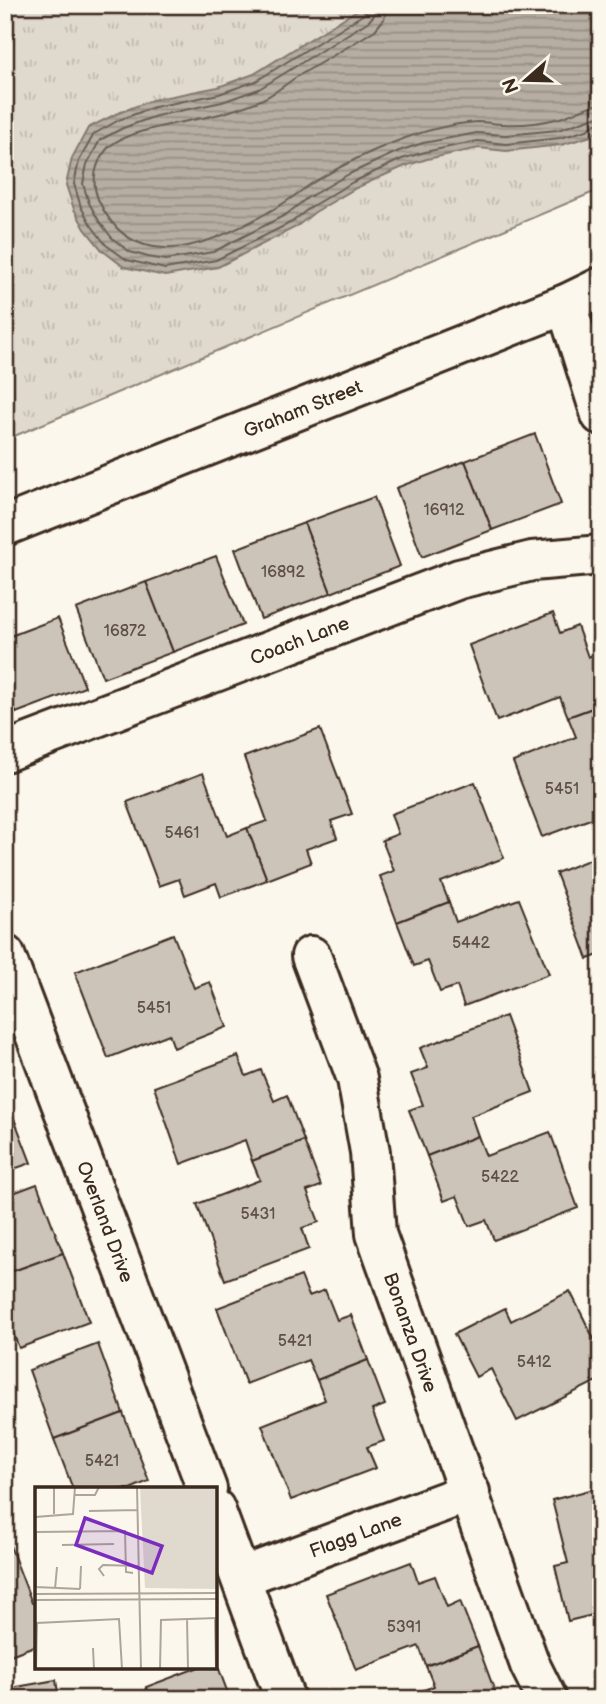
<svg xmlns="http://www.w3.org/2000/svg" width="606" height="1704" font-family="'Balsamiq Sans',sans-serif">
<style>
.grass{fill:url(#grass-tufts);stroke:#8d8276;stroke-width:2}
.water{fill:url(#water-rules);stroke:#85796d;stroke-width:2}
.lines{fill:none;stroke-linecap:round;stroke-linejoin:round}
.shore{stroke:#6c5f53;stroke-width:2}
.building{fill:#ccc4b9;stroke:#3b2a1e;stroke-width:2}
.minor-casing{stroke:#3b2a1e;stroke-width:44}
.tertiary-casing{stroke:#3b2a1e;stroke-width:44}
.minor{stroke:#fbf7ec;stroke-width:38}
.tertiary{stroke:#fbf7ec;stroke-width:38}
.labels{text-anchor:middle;stroke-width:5;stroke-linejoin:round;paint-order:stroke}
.number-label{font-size:16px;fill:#5f5045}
.street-label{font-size:19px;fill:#3b2a1e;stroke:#fbf7ec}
.inset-road{fill:none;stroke:#aea59a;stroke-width:2}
.view{fill:#7b2cbf;fill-opacity:0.15;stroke:#7b2cbf;stroke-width:3.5}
.inset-edge{fill:none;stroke:#3b2a1e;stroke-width:3.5}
</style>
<defs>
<pattern id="grass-tufts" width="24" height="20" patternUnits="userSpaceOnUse" patternTransform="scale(1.75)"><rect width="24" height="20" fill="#dfd9ce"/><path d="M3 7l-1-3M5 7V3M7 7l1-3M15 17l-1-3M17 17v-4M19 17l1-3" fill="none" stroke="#c0bab0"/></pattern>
<pattern id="water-rules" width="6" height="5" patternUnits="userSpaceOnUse" patternTransform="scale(1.75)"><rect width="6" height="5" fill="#b6aea2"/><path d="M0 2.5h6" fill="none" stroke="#958e83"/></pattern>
</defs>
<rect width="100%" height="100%" fill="#fbf7ec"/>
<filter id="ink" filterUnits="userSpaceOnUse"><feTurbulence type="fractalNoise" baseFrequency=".0143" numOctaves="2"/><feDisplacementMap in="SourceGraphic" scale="14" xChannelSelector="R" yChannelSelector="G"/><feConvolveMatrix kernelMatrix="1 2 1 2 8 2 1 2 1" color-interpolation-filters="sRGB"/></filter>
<g filter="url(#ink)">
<path class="grass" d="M5 5H601V189L5 440Z"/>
<path class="water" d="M365 5H601V128L591 136 561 145 506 151 479 148 427 159 405 166 356 188 315 212 296 227 218 267 165 276 124 267 102 250 85 229 74 209 66 185 72 158 88 128 116 114 152 100 218 87 254 74Z"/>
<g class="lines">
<g class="shore">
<path d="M367 5 364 14 256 81 219 94 154 107 119 120 94 134 79 161 74 184 81 207 91 225 106 245 127 260 165 269 216 260 292 222 312 206 353 182 402 159 425 152 478 141 506 144 560 138 587 130 595 124 601 123"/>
<path d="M376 5 374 15 369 21 259 89 222 102 156 116 123 128 100 140 87 164 83 184 89 203 99 221 112 238 130 252 148 257 166 260 213 252 287 214 307 198 349 174 399 151 423 143 477 133 506 135 558 130 601 115"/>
<path d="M387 5 384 19 375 30C350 46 324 61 298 76 287 83 278 91 267 97 255 103 240 108 227 112 199 121 125 128 107 149 95 163 91 182 98 199 135 284 222 240 279 206 293 198 305 187 319 179 343 165 368 152 395 142 420 132 450 124 477 122 486 122 495 124 503 124 520 125 540 123 556 119 572 116 585 105 601 104"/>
</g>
</g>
<g class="building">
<path d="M535 434 561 504 492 530 465 461Z"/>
<path d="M465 461 492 530 422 557 396 488Z"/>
<path d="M374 497 400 566 331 593 304 523Z"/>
<path d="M304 523 331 593 261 619 235 549Z"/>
<path d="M216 556 243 625 173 652 146 582Z"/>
<path d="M146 582 173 652 103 678 76 609Z"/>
<path d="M553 613 560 633 577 626 588 657 601 652V705L568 717 560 697 497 721 469 645Z"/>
<path d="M58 618 85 687 16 713 5 687V638Z"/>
<path d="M5 687 16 713 5 717Z"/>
<path d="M601 705V815L542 837 513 762 576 737 568 717Z"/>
<path d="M320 729 352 814 331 821 337 838 306 849 311 863 267 880 247 828 267 821 244 757Z"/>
<path d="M203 773 227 836 247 828 267 880 221 897 216 883 185 895 179 879 159 886 127 802Z"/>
<path d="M475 782 504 858 441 882 449 902 397 922 380 876 394 871 382 840 398 834 391 814Z"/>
<path d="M601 855V954L588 959 556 873Z"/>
<path d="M519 899 549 974 464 1006 457 986 440 992 428 961 414 966 397 922 449 902 456 922Z"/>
<path d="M173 934 194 988 210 982 227 1027 174 1048 169 1034 108 1058 75 972Z"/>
<path d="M505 1016 533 1092 471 1116 478 1136 427 1156 409 1110 423 1105 411 1074 428 1068 420 1048Z"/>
<path d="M238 1056 246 1076 261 1070 274 1101 287 1095 304 1141 252 1161 245 1140 181 1164 154 1087Z"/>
<path d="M5 1095 31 1163 5 1172Z"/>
<path d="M550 1132 578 1208 494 1240 486 1220 469 1226 457 1196 444 1201 427 1156 478 1136 486 1156Z"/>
<path d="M304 1141 321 1186 307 1191 319 1222 302 1228 309 1249 225 1280 197 1204 260 1180 252 1161Z"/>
<path d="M37 1184 63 1253 5 1274V1196Z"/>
<path d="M63 1253 89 1322 19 1348 5 1312V1274Z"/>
<path d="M301 1276 309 1296 325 1290 337 1320 351 1315 368 1360 317 1380 308 1360 246 1384 217 1308Z"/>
<path d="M570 1291 601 1353V1379L517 1421 491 1369 476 1377 454 1334 505 1308 511 1321Z"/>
<path d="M98 1344 123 1413 54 1439 29 1370Z"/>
<path d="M368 1360 385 1405 372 1410 384 1441 367 1447 376 1468 291 1500 262 1425 325 1400 317 1380Z"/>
<path d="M123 1413 149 1481 130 1489H73L54 1439Z"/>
<path d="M601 1487V1613L568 1621 555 1566 568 1563 552 1500Z"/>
<path d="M5 1533 32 1603 37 1601V1645L5 1657Z"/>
<path d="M411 1562 418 1582 435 1576 447 1607 460 1601 478 1646 426 1666 419 1646 356 1670 326 1594Z"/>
<path d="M478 1646 495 1692 482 1697V1699H402L434 1686 426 1666Z"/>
<path d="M216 1661 230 1699H150L146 1687 199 1667H215Z"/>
<path d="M56 1680 59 1699H5V1689Z"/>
</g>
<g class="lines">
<defs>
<g id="minor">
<path d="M566 304 601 415"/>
<path id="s1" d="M5 752 459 579 532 561 601 555"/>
<path id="s2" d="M5 955 207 1489"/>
<path id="s3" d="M311 956 357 1079 370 1152 376 1234 530 1665 547 1699"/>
<path d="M215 1509 285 1699"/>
<path id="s4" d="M241 1577 470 1492"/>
</g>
<g id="tertiary">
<path id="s5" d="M5 526 566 304 601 287"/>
</g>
</defs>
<use href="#minor" class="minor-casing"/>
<use href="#tertiary" class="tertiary-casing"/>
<use href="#minor" class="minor"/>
<use href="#tertiary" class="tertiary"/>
</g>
</g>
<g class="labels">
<g class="number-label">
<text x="444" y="515">16912</text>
<text x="283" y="577">16892</text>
<text x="125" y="636">16872</text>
<text x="562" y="794">5451</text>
<text x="182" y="838">5461</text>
<text x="471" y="948">5442</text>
<text x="154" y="1013">5451</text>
<text x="500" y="1182">5422</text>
<text x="258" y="1219">5431</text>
<text x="295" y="1346">5421</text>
<text x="534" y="1367">5412</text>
<text x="102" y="1466">5421</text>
<text x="404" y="1632">5391</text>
</g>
<g class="street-label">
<text dy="7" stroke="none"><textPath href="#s5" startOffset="320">Graham Street</textPath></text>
<text dy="7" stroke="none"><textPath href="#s1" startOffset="315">Coach Lane</textPath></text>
<text dy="7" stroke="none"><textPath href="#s2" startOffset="285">Overland Drive</textPath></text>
<text dy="7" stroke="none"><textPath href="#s3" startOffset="392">Bonanza Drive</textPath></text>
<text dy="7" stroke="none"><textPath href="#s4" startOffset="122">Flagg Lane</textPath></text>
</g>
</g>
<g transform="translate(35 1487)">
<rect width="182" height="182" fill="#fbf7ec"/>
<path d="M105 0H182V102L110 101Z" fill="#dfd9ce"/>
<path class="inset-road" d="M19 0V27M102 0 106 182M40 8H60L64 0M54 24 102 23M0 30 38 27 40 0M27 58 79 57M69 89 64 82 68 78 104 79M20 102 22 80M45 102 1 100V45L90 44 91 85 98 86M45 102 46 79M0 107 182 106M0 113 182 112M152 131 153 182M180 131 181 182M58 161 59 182M1 182 2 136 84 132 87 182M125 182 126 133 182 131"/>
<path class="view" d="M50 31 127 59 117 86 41 58Z"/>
<rect width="182" height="182" class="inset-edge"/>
</g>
<rect width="606" height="1704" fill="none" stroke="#fbf7ec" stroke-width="28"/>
<rect x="14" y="14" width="578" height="1676" fill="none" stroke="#3b2a1e" stroke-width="2.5" filter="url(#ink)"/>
<g transform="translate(526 80) rotate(250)" stroke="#fbf7ec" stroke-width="5" paint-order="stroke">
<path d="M0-5L12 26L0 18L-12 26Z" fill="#3b2a1e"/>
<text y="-10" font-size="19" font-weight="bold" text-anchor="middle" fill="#3b2a1e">N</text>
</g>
</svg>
